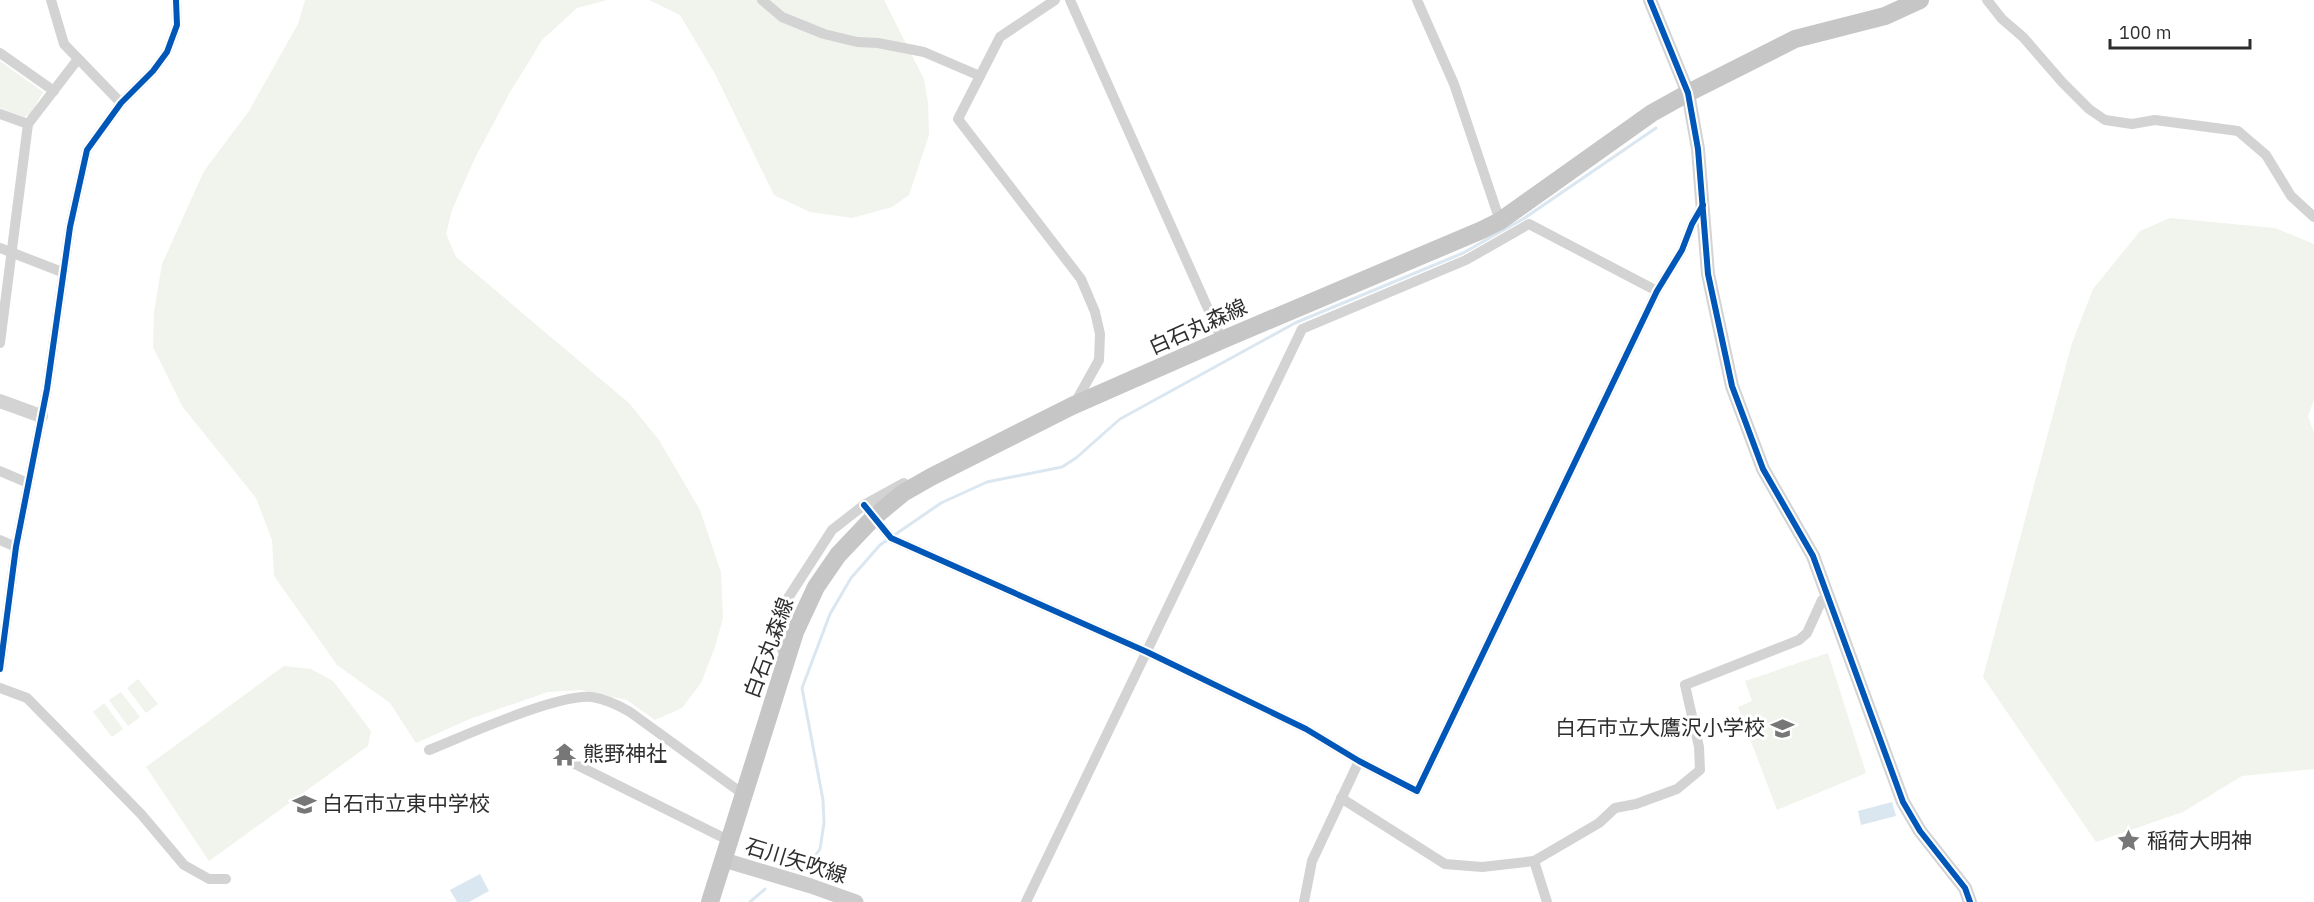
<svg xmlns="http://www.w3.org/2000/svg" width="2314" height="902" font-family="'IBM Plex Sans','Noto Sans JP',sans-serif">
<style>
.green{fill:#f0f4ec}
.water{fill:#dbe7f0}
.lines{fill:none;stroke-linecap:round;stroke-linejoin:round}
.stream{stroke:#dbe7f0;stroke-width:3}
.minor{stroke:#d3d3d3;stroke-width:10}
.tertiary{stroke:#d3d3d3;stroke-width:14}
.secondary{stroke:#ccc;stroke-width:15}
.primary{stroke:#c6c6c6;stroke-width:18}
.cycleway-casing{stroke:#fff;stroke-width:10}
.cycleway{stroke:#0057b8;stroke-width:6}
.labels{text-anchor:middle;stroke-width:6;stroke-linejoin:round;paint-order:stroke}
.street-label{font-size:21px;fill:#2e2e2e;stroke:#fff}
.poi-label{font-size:21px;fill:#2e2e2e;stroke:#fff;text-anchor:start}
</style>
<rect width="100%" height="100%" fill="#fff"/>
<g class="green">
<path d="M305 0H607L577 8 542 40 509 94 475 158 452 210 446 234 456 257 629 403 659 440 700 510 721 572 723 618 715 647 701 683 682 708 655 720 627 700 580 690 548 692 472 718 416 743 390 703 337 665 274 576 272 540 256 498 182 406 153 347 154 312 162 264 204 171 249 111 298 24Z"/>
<path d="M649 0H884L924 79 928 103 929 135 909 195 892 207 852 218 810 212 774 195 715 74 680 15Z"/>
<path d="M0 61 43 92 31 113 24 117 0 108Z"/>
<path d="M2170 218 2275 228 2314 244V400L2308 416 2314 433V769L2242 776 2183 812 2096 842 1983 677 2072 343 2093 289 2140 231Z"/>
<path d="M1828 653 1866 773 1777 810 1738 707 1752 701 1745 681Z"/>
<path d="M284 666 311 669 333 681 371 731 368 746 209 861 146 767Z"/>
<path d="M138 679 158 704 146 713 127 688Z"/>
<path d="M121 692 140 717 128 726 109 700Z"/>
<path d="M104 703 123 729 112 737 93 712Z"/>
</g>
<g class="water">
<path d="M1892 802 1896 816 1861 825 1858 811Z"/>
<path d="M480 874 489 891 469 902H457L450 890Z"/>
</g>
<g class="lines">
<g class="stream">
<path d="M792 868 805 870 820 849 824 823 823 800 802 688 830 614 851 578 880 545 941 503 987 482 1062 467 1076 458 1120 419 1295 323 1463 253 1523 219 1656 128"/>
<path d="M750 902 765 889"/>
</g>
<g class="minor">
<path d="M51 0 64 44 121 103"/>
<path d="M762 0 782 17 824 34 857 42 878 43 924 52 980 76"/>
<path d="M1055 0 1000 37 958 119 1081 279 1095 312 1100 334 1099 360 1075 403"/>
<path d="M1070 0 1222 340"/>
<path d="M1417 0 1454 84 1500 221"/>
<path d="M1987 0 2002 19 2023 37 2062 82 2089 109 2105 120 2132 124 2155 120 2238 131 2266 155 2291 196 2314 217"/>
<path d="M0 53 54 91"/>
<path d="M0 114 28 124"/>
<path d="M0 248 62 272"/>
<path d="M0 343 28 124 78 59"/>
<path d="M0 471 28 483"/>
<path d="M864 505 891 538 1147 652 1306 729 1359 761 1417 791 1657 291 1682 250 1692 224 1703 205"/>
<path d="M0 540 16 547"/>
<path d="M788 653 782 650 780 618 788 598 832 530 864 505 904 483"/>
<path d="M0 669 16 547 47 389 70 227 87 150 121 103 153 71 167 52 177 25 176 0"/>
<path d="M0 688 27 698 141 814 184 865 209 879H226"/>
<path d="M429 750C464 736 559 693 592 697 606 699 618 705 630 712L743 794"/>
<path d="M575 764 730 841"/>
<path d="M1341 798 1445 864 1482 867 1534 861 1599 823 1615 808 1636 804 1677 789 1700 770 1699 747 1685 685 1799 640 1807 633 1822 600 1830 598"/>
<path d="M1534 861 1547 902"/>
<path d="M1026 902 1302 329 1466 260 1529 224 1657 291"/>
<path d="M1304 902 1312 861 1359 761"/>
</g>
<g class="tertiary">
<path d="M1650 0 1688 93 1698 149 1708 274 1732 386 1763 469 1813 556 1903 802 1920 831 1965 888 1970 902"/>
<path d="M0 401 41 416"/>
</g>
<path class="secondary" d="M724 860 811 886 856 902"/>
<path class="primary" d="M710 902 795 632 816 587 838 555 874 517 903 493 931 477 1072 406 1222 340 1482 230 1500 221 1652 113 1688 93 1795 39 1885 16 1920 0"/>
<defs>
<g id="cycleway">
<path d="M1650 0 1688 93 1698 149 1708 274 1732 386 1763 469 1813 556 1903 802 1920 831 1965 888 1970 902"/>
<path d="M864 505 891 538 1147 652 1306 729 1359 761 1417 791 1657 291 1682 250 1692 224 1703 205"/>
<path d="M0 669 16 547 47 389 70 227 87 150 121 103 153 71 167 52 177 25 176 0"/>
</g>
</defs>
<use href="#cycleway" class="cycleway-casing"/>
<use href="#cycleway" class="cycleway"/>
</g>
<defs>
<symbol id="school-bare" viewBox="-9 -9 18 18"><path d="M0-5L7-2L0 1L-7-2ZM-4 1L0 2.5L4 1V4Q0 6-4 4Z" fill="#777" stroke="#fff" stroke-width="2.5" paint-order="stroke"/></symbol>
<symbol id="temple-bare" viewBox="-9 -9 18 18"><path d="M0-6L5-2H3V0L6.5 2.5H4V6H1.5V3h-3V6H-4V2.5H-6.5L-3 0V-2H-5Z" fill="#777" stroke="#fff" stroke-width="2.5" paint-order="stroke"/></symbol>
<symbol id="sight-bare" viewBox="-9 -9 18 18"><path d="M0-6L1.8-2.2L6-1.7L2.9 1.2L3.7 5.4L0 3.3L-3.7 5.4L-2.9 1.2L-6-1.7L-1.8-2.2Z" fill="#777" stroke="#fff" stroke-width="2.5" paint-order="stroke"/></symbol>
</defs>
<g fill-rule="evenodd">
<use href="#school-bare" x="1766" y="712" width="33" height="33"/>
<use href="#temple-bare" x="548" y="738" width="33" height="33"/>
<use href="#school-bare" x="288" y="788" width="33" height="33"/>
<use href="#sight-bare" x="2112" y="824" width="33" height="33"/>
</g>
<g class="labels">
<g class="street-label">
<text transform="translate(1198 327) rotate(-24)" y="7">白石丸森線</text>
<text transform="translate(769 648) rotate(-70)" y="7">白石丸森線</text>
<text transform="translate(796 861) rotate(17)" y="7">石川矢吹線</text>
</g>
<g class="poi-label">
<text x="1765" y="735" text-anchor="end">白石市立大鷹沢小学校</text>
<text x="583" y="761">熊野神社</text>
<text x="322" y="811">白石市立東中学校</text>
<text x="2147" y="848">稲荷大明神</text>
</g>
</g>
<path d="M2110 39v9h140v-9" fill="none" stroke="#2e2e2e" stroke-width="3"/>
<text x="2119" y="39" font-size="18" fill="#2e2e2e" stroke="#ffffff" stroke-width="4.5" paint-order="stroke">100 m</text>
</svg>
